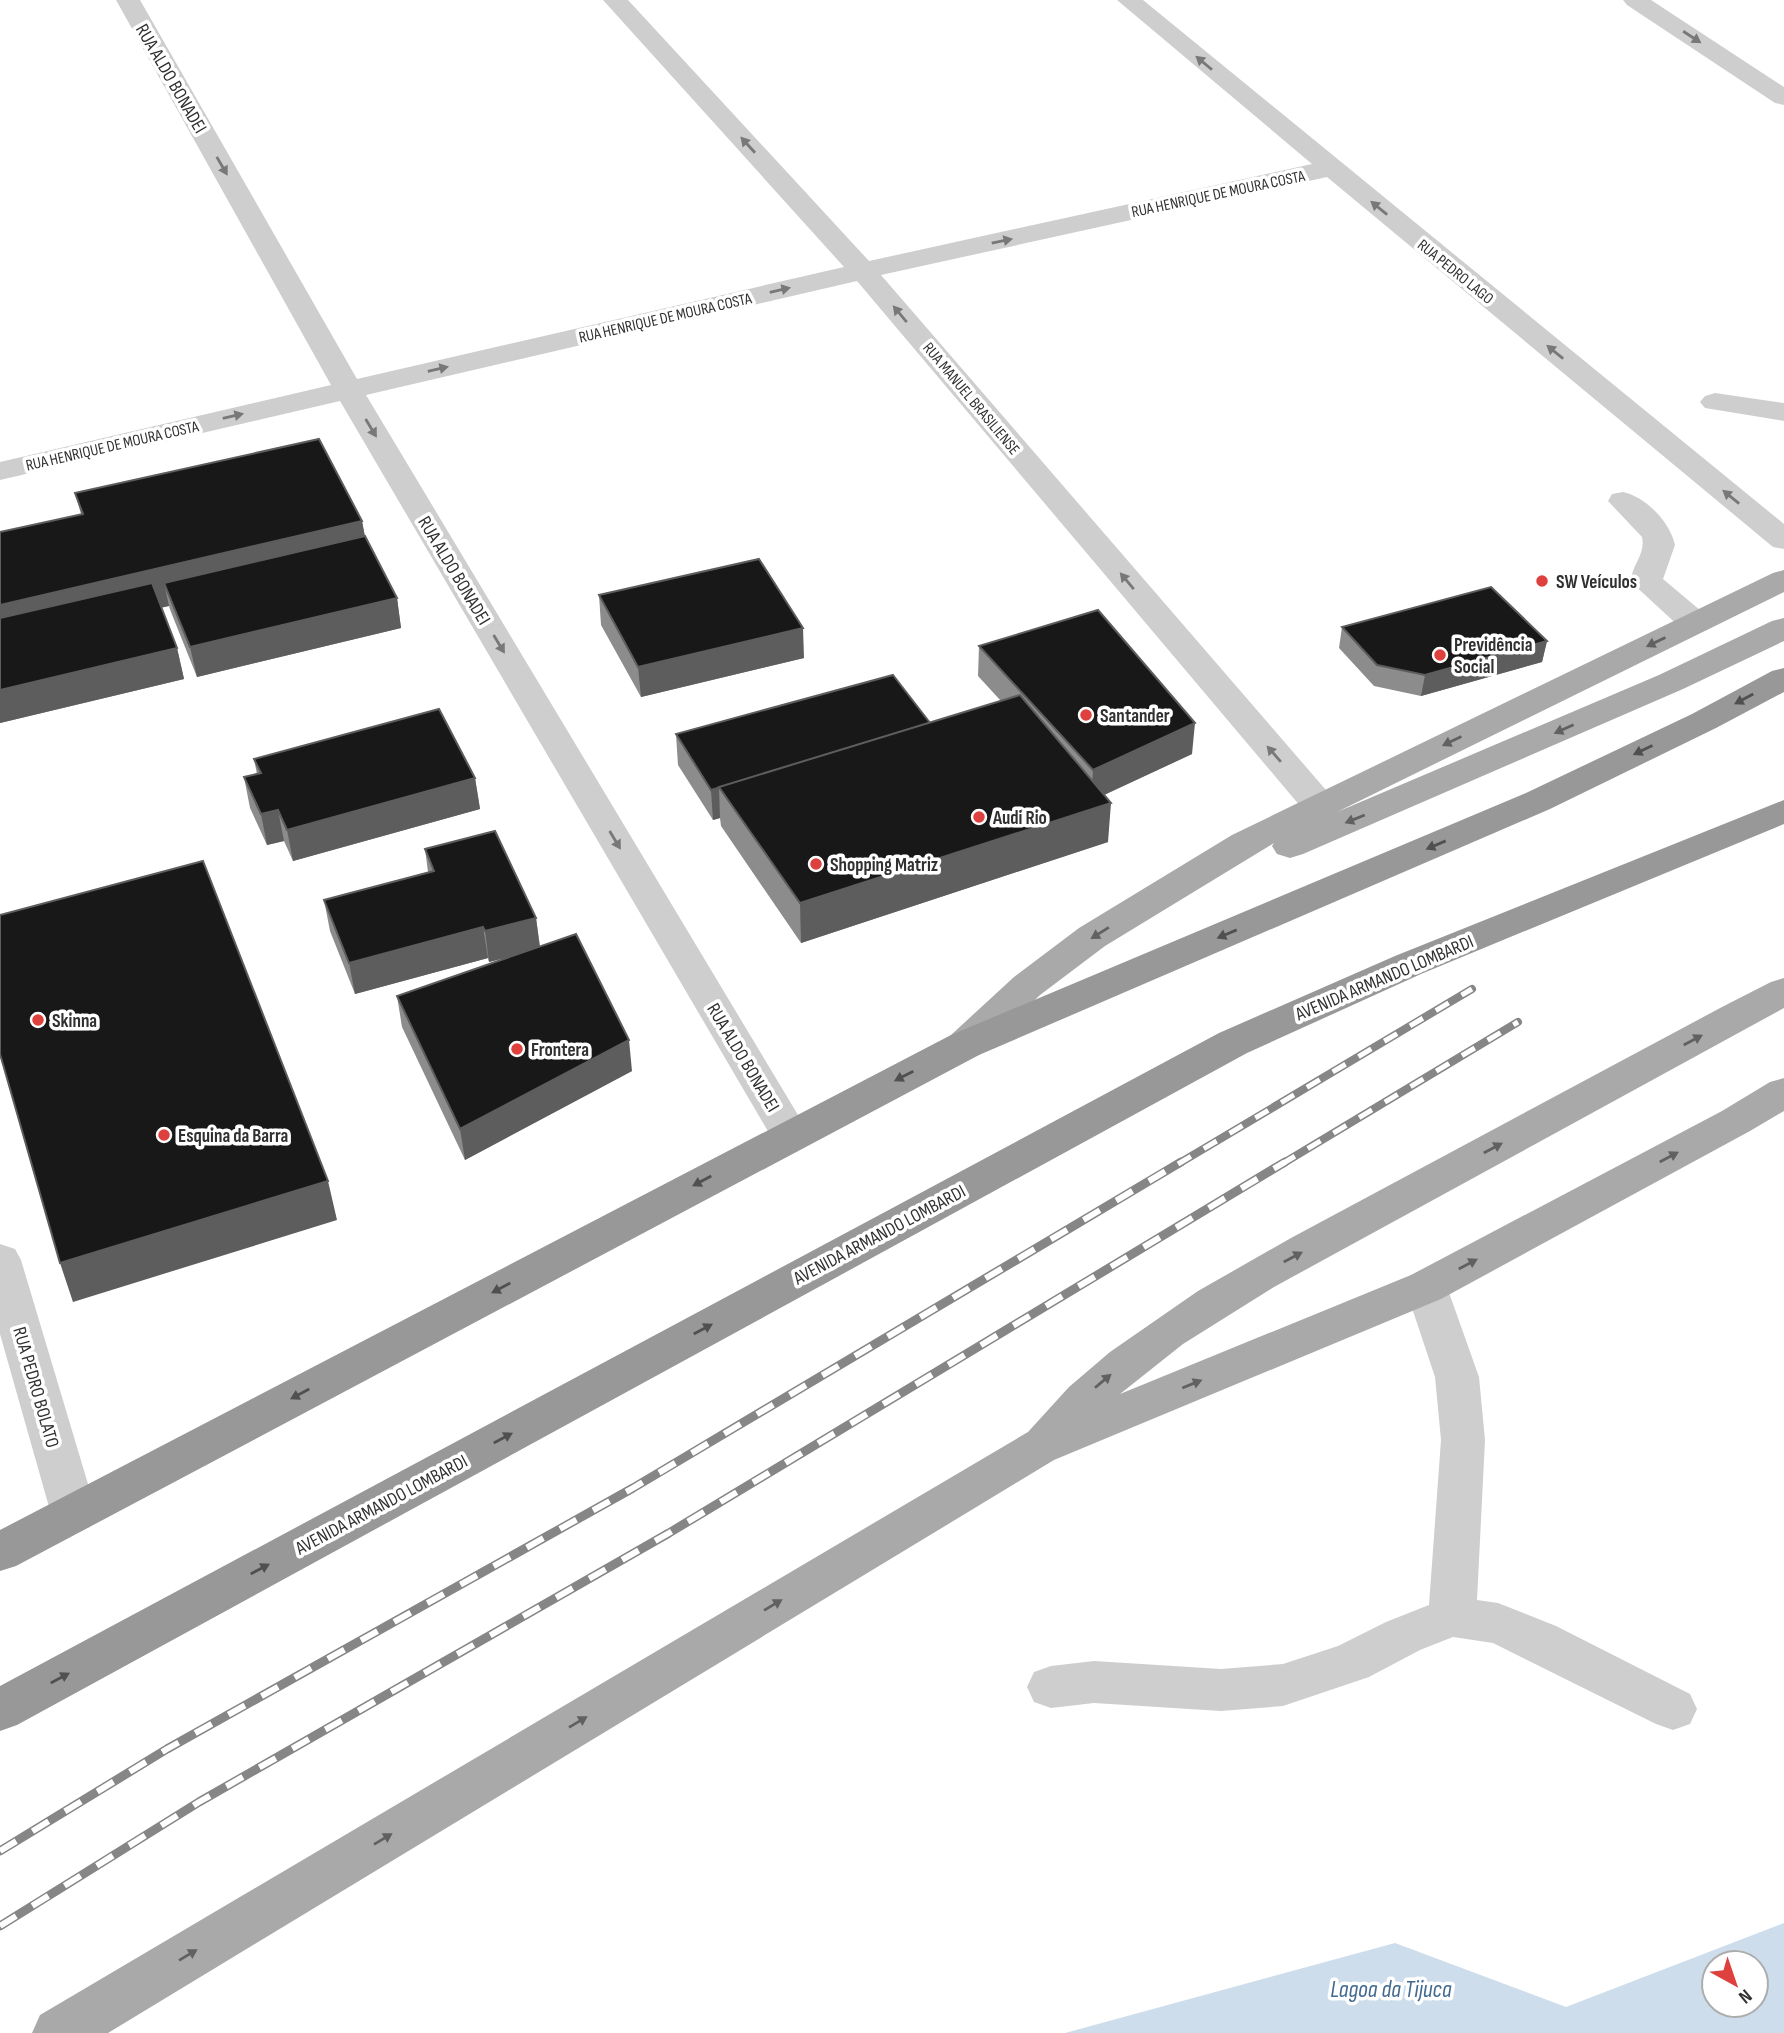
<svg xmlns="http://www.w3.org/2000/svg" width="1784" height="2033" font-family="'Sofia Sans Condensed',sans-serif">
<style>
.water{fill:#cdddeb;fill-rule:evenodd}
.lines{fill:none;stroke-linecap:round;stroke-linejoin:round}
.minor{fill:#cecece;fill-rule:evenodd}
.major{fill:#a9a9a9;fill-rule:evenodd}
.highway{fill:#989898;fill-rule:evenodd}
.rail-far1-casing{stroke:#868686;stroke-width:8}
.rail-casing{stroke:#868686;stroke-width:9}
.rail-far1{stroke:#fff;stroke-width:5;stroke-dasharray:15;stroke-linecap:butt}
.rail{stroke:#fff;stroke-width:6;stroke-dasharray:19;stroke-linecap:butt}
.wall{fill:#8c8c8c}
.shaded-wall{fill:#5d5d5d}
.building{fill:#181818;stroke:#5d5d5d;stroke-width:2}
.oneway{fill:#787878}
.oneway2{fill:#616161}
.oneway3{fill:#505050}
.poi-dot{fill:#de413d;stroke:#fff;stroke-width:2.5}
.labels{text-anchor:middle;stroke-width:7;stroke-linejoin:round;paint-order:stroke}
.far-street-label{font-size:16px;fill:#313131;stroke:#fff}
.street-label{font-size:19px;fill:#313131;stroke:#fff}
.poi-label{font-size:19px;font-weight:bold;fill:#313131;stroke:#fff;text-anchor:start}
.near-water-label{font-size:24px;font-style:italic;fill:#426a90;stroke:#fff}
</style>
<rect width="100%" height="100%" fill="#fff"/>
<path class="water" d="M1784 1923V2033H1065L1395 1943 1566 2007ZM1714 1963H1756V2005H1714Z"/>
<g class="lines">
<g class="minor">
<path d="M116 0H140L357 379 844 267 603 0H628L869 261 1312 164 1117 0H1143L1784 524V549L1773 547 1327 177 881 275 1332 797 1337 805 1332 813 1319 816 1306 813 857 281 366 395 810 1135 804 1145 790 1150 776 1145 340 401 0 480V462L331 385Z"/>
<path d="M1623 0H1651L1784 87V105L1775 103 1627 5Z"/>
<path d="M1715 393 1784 403V421L1705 408 1700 402 1705 396Z"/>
<path d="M1623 492C1646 497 1670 522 1675 545L1663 579 1707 616 1711 623 1707 630 1695 633 1683 630 1631 582C1631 565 1646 555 1642 537L1608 501 1612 494Z"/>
<path d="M0 1244 15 1249 21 1260 97 1514 90 1527 74 1533 58 1527 51 1514 0 1334Z"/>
<path d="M1426 1271 1441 1275 1447 1287 1479 1377 1485 1440 1477 1600 1498 1603 1556 1626 1690 1694 1697 1709 1690 1724 1673 1730 1656 1724 1493 1643 1453 1637 1420 1650 1369 1677 1283 1706 1221 1711 1094 1703 1051 1708 1034 1702 1027 1687 1034 1672 1051 1666 1094 1661 1221 1669 1283 1664 1338 1646 1386 1622 1429 1605 1441 1440 1435 1377 1405 1287 1411 1275Z"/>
</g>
<g class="major">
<path d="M1784 570V592L1337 812 1659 675 1772 621 1784 618V641L1683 689 1303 854 1290 858 1277 854 1272 846 1274 843 1105 946 1040 995 979 1055 965 1059 951 1055 946 1045 951 1035 1014 977 1079 928 1232 835 1773 573Z"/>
<path d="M1784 978V1008L1274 1287 1183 1344 1120 1394 1411 1275 1722 1111 1770 1082 1784 1078V1111L1750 1131 1441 1299 1054 1460 108 2033H32L40 2015 1028 1432 1069 1387 1110 1352 1198 1291 1291 1238 1722 1007 1771 982Z"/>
</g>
<g class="highway">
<path d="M1784 668V692L1716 728 1550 809 979 1055 16 1566 0 1571V1530L951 1035 1526 793 1692 714 1772 671Z"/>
<path d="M1784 800V824L1421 974 1247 1053 17 1725 0 1731V1686L1219 1033 1395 956Z"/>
</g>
<defs>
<g id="rail-far1">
<path d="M1178 1164 1472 989"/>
<path d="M1282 1164 1518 1022"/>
</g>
<g id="rail">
<path d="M0 1851 167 1749 633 1488 1181 1162"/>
<path d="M0 1926 199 1802 669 1533 1285 1162"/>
</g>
</defs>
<use href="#rail-far1" class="rail-far1-casing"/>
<use href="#rail" class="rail-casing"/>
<use href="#rail-far1" class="rail-far1"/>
<use href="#rail" class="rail"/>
</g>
<g class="wall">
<path d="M75 493 362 521 365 537 397 598 401 628 197 677 171 612 169 606 161 607 177 648 184 679 0 723V532L81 514Z"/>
<path d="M599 595 804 658 641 697 601 625Z"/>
<path d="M1342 627 1547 641 1542 662 1421 696 1374 686 1339 648Z"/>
<path d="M979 646 1192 754 1104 795 1108 842 801 943 721 826 720 818 713 820 678 765 676 734 930 723 1001 701 978 676Z"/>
<path d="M254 759 475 778 480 809 293 861 284 841 267 845 250 808 244 777 257 774Z"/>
<path d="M425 849 536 918 540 946 632 1071 465 1160 402 1027 397 996 509 957 489 962 488 958 355 994 330 931 324 900 428 872Z"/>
</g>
<g class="shaded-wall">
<path d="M362 521 369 559 164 583 169 606 0 645V605Z"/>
<path d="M397 598 401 628 197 677 190 647Z"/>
<path d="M803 628 804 658 641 697 638 667Z"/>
<path d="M1547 641 1542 662 1421 696 1425 675Z"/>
<path d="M177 648 184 679 0 723V690Z"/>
<path d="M1195 723 1192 754 1091 801 1093 770Z"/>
<path d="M475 778 480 809 293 861 287 830Z"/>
<path d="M719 787 720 818 713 820 711 790Z"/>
<path d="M1111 803 1108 842 801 943 800 903Z"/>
<path d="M278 810 284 841 267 845 261 814Z"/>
<path d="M536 918 540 949 489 962 485 931Z"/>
<path d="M483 927 488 958 355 994 349 963Z"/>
<path d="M629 1040 632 1071 465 1160 460 1129Z"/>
<path d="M328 1181 337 1220 73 1302 60 1263Z"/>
</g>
<g class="building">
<path d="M319 439 362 521 0 605V532L83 514 75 493Z"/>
<path d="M365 536 397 598 190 647 164 583Z"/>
<path d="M759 559 803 628 638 667 599 595Z"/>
<path d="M152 583 177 648 0 690V618Z"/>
<path d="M1491 587 1547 641 1425 675 1377 665 1342 627Z"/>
<path d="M1098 610 1195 723 1093 770 979 646Z"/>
<path d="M893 675 930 723 711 790 676 734Z"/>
<path d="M1020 695 1111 803 800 903 719 787Z"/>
<path d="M439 709 475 778 287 830 278 810 261 814 244 777 261 773 254 759Z"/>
<path d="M495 831 536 918 485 931 483 927 349 963 324 900 434 871 425 849Z"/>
<path d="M203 861 328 1181 60 1263 0 1054V915Z"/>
<path d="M576 934 629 1040 460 1129 397 996Z"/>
</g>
<defs><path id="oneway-solid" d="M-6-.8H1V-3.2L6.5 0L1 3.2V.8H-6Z" transform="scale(1.75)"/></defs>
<g class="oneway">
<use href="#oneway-solid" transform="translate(1692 37) rotate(33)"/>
<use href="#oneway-solid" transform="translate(1204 63) rotate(-140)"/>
<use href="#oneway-solid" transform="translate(748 145) rotate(-132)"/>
<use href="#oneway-solid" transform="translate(222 166) rotate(60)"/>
<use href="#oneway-solid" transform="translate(1379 208) rotate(-141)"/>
<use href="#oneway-solid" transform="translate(1002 241) rotate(-12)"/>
<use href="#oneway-solid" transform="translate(780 290) rotate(-13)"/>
<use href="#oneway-solid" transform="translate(900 314) rotate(-130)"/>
<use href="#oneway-solid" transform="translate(1555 352) rotate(-141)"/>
<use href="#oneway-solid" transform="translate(438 369) rotate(-13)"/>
<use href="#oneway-solid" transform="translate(233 416) rotate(-13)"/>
<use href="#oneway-solid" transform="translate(371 428) rotate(59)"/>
<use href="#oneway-solid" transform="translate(1731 497) rotate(-141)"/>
<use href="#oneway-solid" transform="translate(1127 581) rotate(-130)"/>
<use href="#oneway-solid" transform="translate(499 644) rotate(59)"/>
<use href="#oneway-solid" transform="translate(1274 754) rotate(-131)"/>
<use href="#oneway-solid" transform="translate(615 840) rotate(59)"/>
</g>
<g class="oneway2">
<use href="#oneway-solid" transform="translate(1656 642) rotate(154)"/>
<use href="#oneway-solid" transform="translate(1564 729) rotate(156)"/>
<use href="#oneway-solid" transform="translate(1452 741) rotate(154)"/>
<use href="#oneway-solid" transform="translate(1355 819) rotate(158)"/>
<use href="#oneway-solid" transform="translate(1100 933) rotate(148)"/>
<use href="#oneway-solid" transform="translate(1693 1040) rotate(-28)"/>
<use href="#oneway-solid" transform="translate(1493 1148) rotate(-28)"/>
<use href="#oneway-solid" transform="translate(1669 1157) rotate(-28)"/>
<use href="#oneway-solid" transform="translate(1293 1257) rotate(-28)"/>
<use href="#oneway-solid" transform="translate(1468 1264) rotate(-28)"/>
<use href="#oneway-solid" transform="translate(1103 1381) rotate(-40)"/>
<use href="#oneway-solid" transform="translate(1192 1384) rotate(-22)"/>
<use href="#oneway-solid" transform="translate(773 1605) rotate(-31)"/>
<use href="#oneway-solid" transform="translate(578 1722) rotate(-31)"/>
<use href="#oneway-solid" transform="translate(383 1839) rotate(-31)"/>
<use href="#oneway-solid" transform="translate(188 1955) rotate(-31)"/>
</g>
<g class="oneway3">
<use href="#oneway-solid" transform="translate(1744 699) rotate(152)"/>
<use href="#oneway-solid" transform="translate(1643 750) rotate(154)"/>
<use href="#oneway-solid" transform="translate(1436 845) rotate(157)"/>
<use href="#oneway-solid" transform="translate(1227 934) rotate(157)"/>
<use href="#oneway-solid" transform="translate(904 1076) rotate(153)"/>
<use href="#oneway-solid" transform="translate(702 1181) rotate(152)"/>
<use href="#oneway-solid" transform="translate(501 1288) rotate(152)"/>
<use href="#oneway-solid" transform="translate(703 1329) rotate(-28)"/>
<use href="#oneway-solid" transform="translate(300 1394) rotate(152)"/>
<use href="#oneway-solid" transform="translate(503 1438) rotate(-28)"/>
<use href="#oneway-solid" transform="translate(260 1569) rotate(-28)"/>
<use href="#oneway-solid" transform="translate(60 1678) rotate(-28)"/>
</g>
<g class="poi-dot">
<circle cx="1542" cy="581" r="7"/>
<circle cx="1440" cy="655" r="7"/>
<circle cx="1086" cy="715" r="7"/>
<circle cx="979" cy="817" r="7"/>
<circle cx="816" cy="864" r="7"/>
<circle cx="38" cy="1020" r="7"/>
<circle cx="517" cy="1049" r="7"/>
<circle cx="164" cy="1135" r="7"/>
</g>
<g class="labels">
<g class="far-street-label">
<text transform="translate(1218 193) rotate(-12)" y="6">RUA HENRIQUE DE MOURA COSTA</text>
<text transform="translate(1456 271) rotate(39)" y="6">RUA PEDRO LAGO</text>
<text transform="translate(665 317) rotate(-13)" y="6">RUA HENRIQUE DE MOURA COSTA</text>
<text transform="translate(972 398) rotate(50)" y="6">RUA MANUEL BRASILIENSE</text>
<text transform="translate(112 445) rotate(-13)" y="6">RUA HENRIQUE DE MOURA COSTA</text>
</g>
<g class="street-label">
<text transform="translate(172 78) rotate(60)" y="7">RUA ALDO BONADEI</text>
<text transform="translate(455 570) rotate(59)" y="7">RUA ALDO BONADEI</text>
<text transform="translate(1384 977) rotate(-23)" y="7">AVENIDA ARMANDO LOMBARDI</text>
<text transform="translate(744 1057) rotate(59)" y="7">RUA ALDO BONADEI</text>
<text transform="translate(879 1234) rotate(-28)" y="7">AVENIDA ARMANDO LOMBARDI</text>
<text transform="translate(37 1387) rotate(74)" y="7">RUA PEDRO BOLATO</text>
<text transform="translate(381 1504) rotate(-28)" y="7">AVENIDA ARMANDO LOMBARDI</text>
</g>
<g class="poi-label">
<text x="1556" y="588">SW Veículos</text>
<text x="1454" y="651">Previdência<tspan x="1454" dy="22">Social</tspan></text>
<text x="1100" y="722">Santander</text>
<text x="993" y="824">Audi Rio</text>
<text x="830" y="871">Shopping Matriz</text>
<text x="52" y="1027">Skinna</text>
<text x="531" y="1056">Frontera</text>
<text x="178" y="1142">Esquina da Barra</text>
</g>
<g class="near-water-label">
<text x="1391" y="1997">Lagoa da Tijuca</text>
</g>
</g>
<g transform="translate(1735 1984) rotate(140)"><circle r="33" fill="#ffffff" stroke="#adadad" stroke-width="2"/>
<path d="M0-5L12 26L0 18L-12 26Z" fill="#de413d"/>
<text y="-10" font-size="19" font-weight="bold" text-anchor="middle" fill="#313131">N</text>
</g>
</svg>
